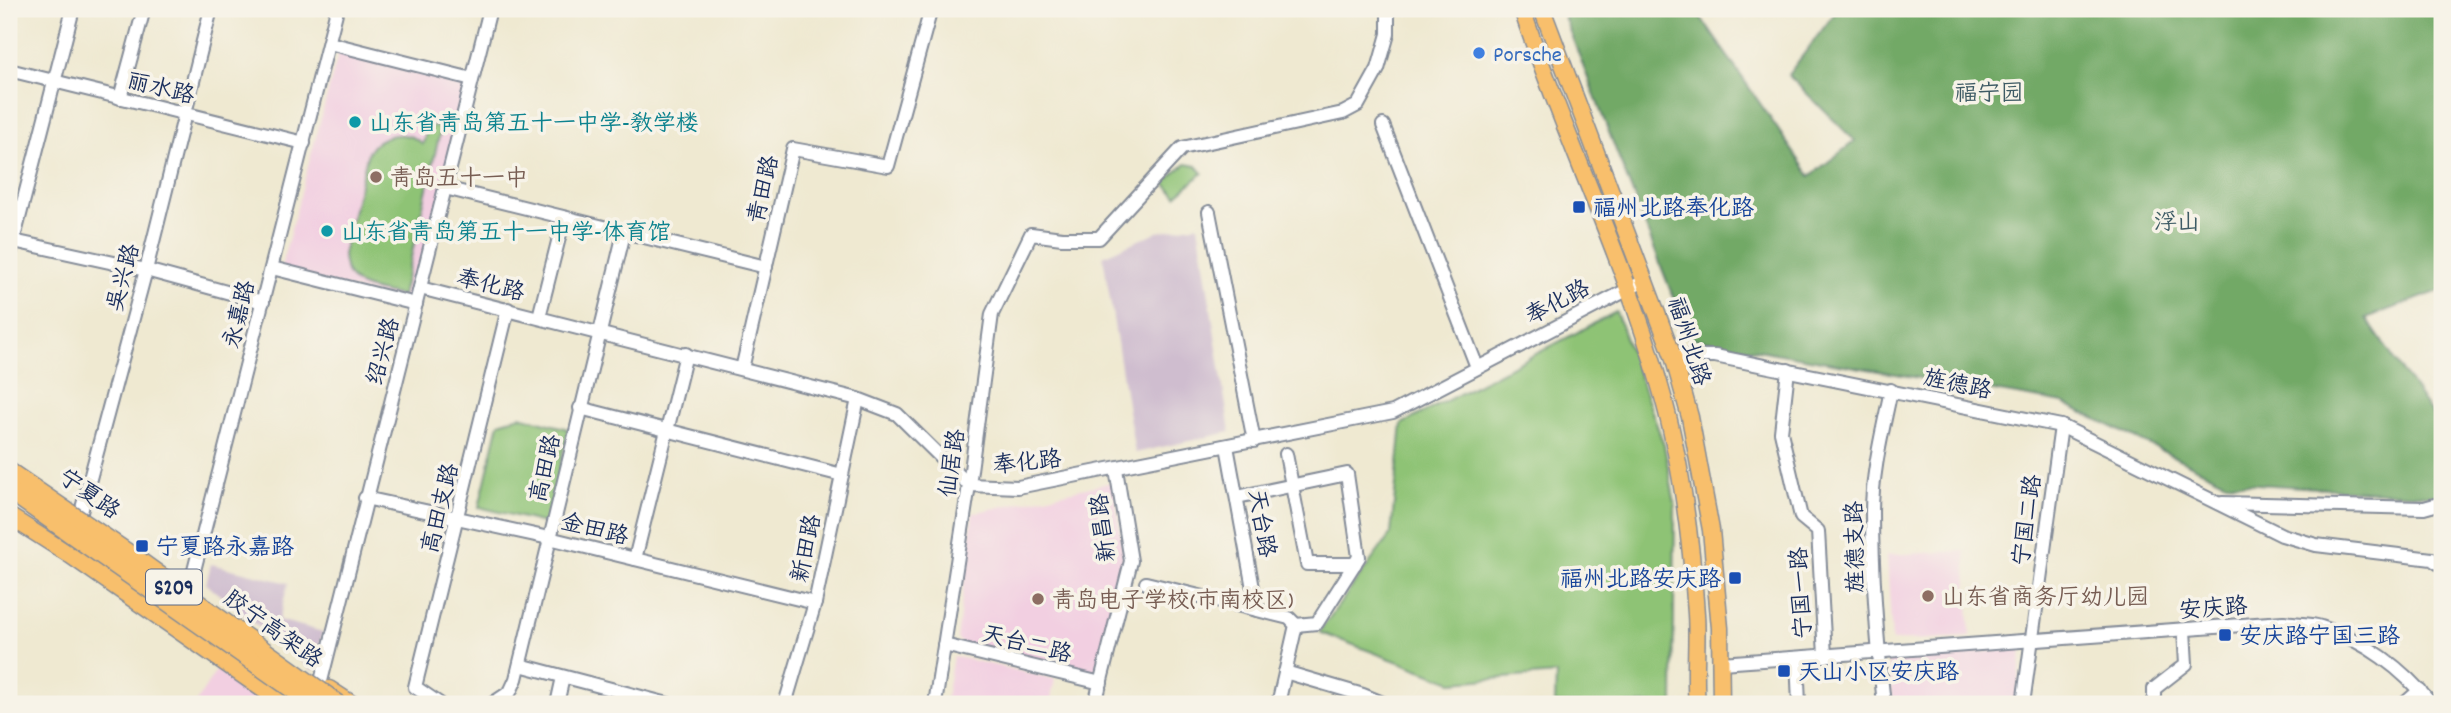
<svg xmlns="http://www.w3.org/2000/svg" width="2451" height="713" font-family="Dekko,'LXGW WenKai TC',sans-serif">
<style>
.built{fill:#f2cfe1}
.industrial{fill:#cfbdcf}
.green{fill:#8ec375;stroke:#54796a;stroke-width:2}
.forest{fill:#72a966;stroke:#466c62;stroke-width:2}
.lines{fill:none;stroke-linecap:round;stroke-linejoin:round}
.minor-casing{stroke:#858c98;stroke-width:16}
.major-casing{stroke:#858c98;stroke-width:19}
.minor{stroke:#fff;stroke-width:12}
.major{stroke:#f8bf6c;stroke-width:16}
.highway-bridge-casing{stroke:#858c98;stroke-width:21;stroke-linecap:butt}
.highway-bridge{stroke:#f8bf6c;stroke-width:18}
.shop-dot{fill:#3f7fe0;stroke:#f7f3e8;stroke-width:2.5}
.culture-dot{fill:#0f9aa8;stroke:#f7f3e8;stroke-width:2.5}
.education-dot{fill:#8d6e63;stroke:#f7f3e8;stroke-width:2.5}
.transit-dot{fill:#1a4fb4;stroke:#f7f3e8;stroke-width:2.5}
.labels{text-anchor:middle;stroke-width:7;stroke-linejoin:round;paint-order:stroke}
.shield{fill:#f7f3e8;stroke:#5d6a87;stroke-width:2}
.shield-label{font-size:21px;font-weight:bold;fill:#1b2f5e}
.shop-label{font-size:23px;fill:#366cbe;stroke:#f7f3e8;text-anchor:start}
.street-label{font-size:23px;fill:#1b2f5e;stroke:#f7f3e8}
.park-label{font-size:23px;fill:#3e5b65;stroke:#f7f3e8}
.culture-label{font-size:23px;fill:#0d838f;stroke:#f7f3e8;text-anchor:start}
.education-label{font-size:23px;fill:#785e54;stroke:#f7f3e8;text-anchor:start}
.transit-label{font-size:23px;fill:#164399;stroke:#f7f3e8;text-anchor:start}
</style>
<rect width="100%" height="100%" fill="#f7f3e8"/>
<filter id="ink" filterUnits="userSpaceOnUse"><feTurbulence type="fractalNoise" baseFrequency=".0143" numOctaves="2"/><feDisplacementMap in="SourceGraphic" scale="14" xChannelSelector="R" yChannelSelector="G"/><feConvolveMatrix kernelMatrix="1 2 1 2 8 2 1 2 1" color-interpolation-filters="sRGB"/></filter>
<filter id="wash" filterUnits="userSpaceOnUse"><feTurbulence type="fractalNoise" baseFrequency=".00686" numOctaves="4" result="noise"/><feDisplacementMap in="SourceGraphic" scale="28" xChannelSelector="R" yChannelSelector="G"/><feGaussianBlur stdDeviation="1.57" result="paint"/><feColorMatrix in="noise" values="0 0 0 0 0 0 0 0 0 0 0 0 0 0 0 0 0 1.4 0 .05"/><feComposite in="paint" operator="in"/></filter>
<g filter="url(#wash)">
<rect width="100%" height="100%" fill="#efe9d1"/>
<g class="built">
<path d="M339 51 471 84 416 304 280 271Z"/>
<path d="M1113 482 1124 558 1095 676 963 644 957 639 973 513Z"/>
<path d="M1965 551 1970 637 1892 641 1887 555Z"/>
<path d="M2022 649 2016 704H1893L1888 659Z"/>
<path d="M953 656 1055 679 1050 704H945Z"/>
<path d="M217 669 269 704H195Z"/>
</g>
<g class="industrial">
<path d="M1198 225 1230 432 1135 453 1103 256 1157 232Z"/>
<path d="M211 564 288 583 279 620 323 632 313 671 206 584Z"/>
</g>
<g class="green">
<path d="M428 125 441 128 402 296C373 289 344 291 343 254L368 152C381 133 405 129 423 144Z"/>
<path d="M1186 164 1197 166 1203 173 1176 196 1164 182Z"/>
<path d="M1616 312 1664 445 1675 504 1673 704H1555L1556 674 1452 682 1319 632 1391 534 1402 424Z"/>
<path d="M520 416 568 429 548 524 479 507 499 423Z"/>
</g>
<path class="forest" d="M1561 9H1695L1810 176 1855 141 1788 75 1838 9H2442V290L2366 318 2442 429V496L2226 482 2063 403 1689 338Z"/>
</g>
<g filter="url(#ink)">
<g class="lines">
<defs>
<g id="minor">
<path d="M329 43 472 79"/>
<path d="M9 70 304 143"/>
<path d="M120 98 144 9"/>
<path d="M1383 125 1477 367"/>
<path d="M445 188 766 267"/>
<path d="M1209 212 1254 441"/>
<path d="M9 240 146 270 263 302"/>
<path d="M9 257 73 9"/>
<path d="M272 268 416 304"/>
<path d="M420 288 858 399 897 414 969 485 1018 487 1393 412 1646 280"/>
<path d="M539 317 564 218"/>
<path d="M1673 356H1715L2061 426 2282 535 2316 545 2432 559 2442 566"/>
<path d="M742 369 793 149 888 166 931 9"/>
<path d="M1788 370 1781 432 1801 517 1818 531 1825 656"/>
<path d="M580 408 842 475"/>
<path d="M1227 446 1257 610 1289 618 1296 625 1278 704"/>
<path d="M1286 454 1307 564H1355"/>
<path d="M1237 497 1347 474 1359 557 1317 623 1296 625"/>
<path d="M365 498 549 538 815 603"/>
<path d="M2222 503 2424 508 2442 503"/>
<path d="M77 527 146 270 211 9"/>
<path d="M635 559 686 354"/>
<path d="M1146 583 1257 610"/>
<path d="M186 602 337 9"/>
<path d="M944 645 1101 683"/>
<path d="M1797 658 1799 704"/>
<path d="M1721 663 2283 622C2295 624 2309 623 2321 627 2365 640 2403 669 2431 704"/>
<path d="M520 665 668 704"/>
<path d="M1285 672 1363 695 1385 704"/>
<path d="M317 697 490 9"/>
<path d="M440 704 415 687 508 309"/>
<path d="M492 704 510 692 516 679 624 233"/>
<path d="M557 704 563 677"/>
<path d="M785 704 815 603 858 399"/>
<path d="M935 704 969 485 992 314 1031 234 1062 238H1099L1182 148 1343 113 1358 105 1378 69 1388 34V9"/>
<path d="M1095 704 1131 561 1116 469"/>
<path d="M1884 704C1877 641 1872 576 1872 512 1872 471 1883 430 1891 390"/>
<path d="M2023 704 2061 426"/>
<path d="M2154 704V689L2186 664 2184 630"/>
<path d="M2404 704 2420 690"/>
</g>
<g id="major">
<path d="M1522 9C1563 135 1623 255 1659 383 1681 457 1691 537 1696 614 1698 644 1694 674 1697 704"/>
<path d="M1542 9 1673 356 1690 417 1711 530 1720 628 1721 704"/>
<path d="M9 516 70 555 284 704"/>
<path d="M329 689 352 704"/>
</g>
</defs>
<use href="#minor" class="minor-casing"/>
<use href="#major" class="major-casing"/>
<use href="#minor" class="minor"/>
<use href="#major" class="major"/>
<defs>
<g id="highway-bridge">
<path d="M9 472 139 561 338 704"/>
<path d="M9 490 314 704"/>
</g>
</defs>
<use href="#highway-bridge" class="highway-bridge-casing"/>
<use href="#highway-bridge" class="highway-bridge"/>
</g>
</g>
<circle class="shop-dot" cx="1479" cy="53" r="7"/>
<g class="culture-dot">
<circle cx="355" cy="122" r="7"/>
<circle cx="327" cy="231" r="7"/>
</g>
<g class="education-dot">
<circle cx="376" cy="177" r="7"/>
<circle cx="1928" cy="596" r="7"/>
<circle cx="1038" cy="599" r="7"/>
</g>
<g class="transit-dot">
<rect x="1572" y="200" width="14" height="14" rx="3.5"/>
<rect x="135" y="539" width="14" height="14" rx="3.5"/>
<rect x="1728" y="571" width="14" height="14" rx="3.5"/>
<rect x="2218" y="628" width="14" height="14" rx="3.5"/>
<rect x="1777" y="664" width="14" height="14" rx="3.5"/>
</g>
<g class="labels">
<rect class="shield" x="146" y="569.5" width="56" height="35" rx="5"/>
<g class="shield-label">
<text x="174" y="594">S209</text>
</g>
<g class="shop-label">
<text x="1493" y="61">Porsche</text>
</g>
<g class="street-label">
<text transform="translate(161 87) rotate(14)" y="8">丽水路</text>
<text transform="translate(762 189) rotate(-77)" y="8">青田路</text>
<text transform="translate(122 277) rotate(-75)" y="8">吴兴路</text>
<text transform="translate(491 284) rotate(14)" y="8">奉化路</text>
<text transform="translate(1557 301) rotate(-28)" y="8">奉化路</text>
<text transform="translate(238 314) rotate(-76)" y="8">永嘉路</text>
<text transform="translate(1690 341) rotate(72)" y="8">福州北路</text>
<text transform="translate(382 351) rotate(-75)" y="8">绍兴路</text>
<text transform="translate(1958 383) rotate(12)" y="8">旌德路</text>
<text transform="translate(1027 461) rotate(-6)" y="8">奉化路</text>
<text transform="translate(951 463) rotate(-82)" y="8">仙居路</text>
<text transform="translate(544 468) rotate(-77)" y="8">高田路</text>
<text transform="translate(90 493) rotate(35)" y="8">宁夏路</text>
<text transform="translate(439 508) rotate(-76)" y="8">高田支路</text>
<text transform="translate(2026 520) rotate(-82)" y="8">宁国二路</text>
<text transform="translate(1263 523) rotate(80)" y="8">天台路</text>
<text transform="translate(595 528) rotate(14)" y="8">金田路</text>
<text transform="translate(1102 528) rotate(-97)" y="8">新昌路</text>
<text transform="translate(1854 547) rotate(-91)" y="8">旌德支路</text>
<text transform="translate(805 548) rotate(-78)" y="8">新田路</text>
<text transform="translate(1800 593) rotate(-93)" y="8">宁国一路</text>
<text transform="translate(2213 607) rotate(-4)" y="8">安庆路</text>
<text transform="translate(274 628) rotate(36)" y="8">胶宁高架路</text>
<text transform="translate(1027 643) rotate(14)" y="8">天台二路</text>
</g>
<g class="park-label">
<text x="1989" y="100">福宁园</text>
<text x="2177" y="229">浮山</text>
</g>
<g class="culture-label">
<text x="369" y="130">山东省青岛第五十一中学-教学楼</text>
<text x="341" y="239">山东省青岛第五十一中学-体育馆</text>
</g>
<g class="education-label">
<text x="390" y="185">青岛五十一中</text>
<text x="1942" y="604">山东省商务厅幼儿园</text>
<text x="1052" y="607">青岛电子学校(市南校区)</text>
</g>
<g class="transit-label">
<text x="1593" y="215">福州北路奉化路</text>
<text x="156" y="554">宁夏路永嘉路</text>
<text x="1721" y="586" text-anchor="end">福州北路安庆路</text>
<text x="2239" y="643">安庆路宁国三路</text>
<text x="1798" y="679">天山小区安庆路</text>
</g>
</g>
<rect width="2451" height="713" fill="none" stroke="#f7f3e8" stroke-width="35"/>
</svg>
